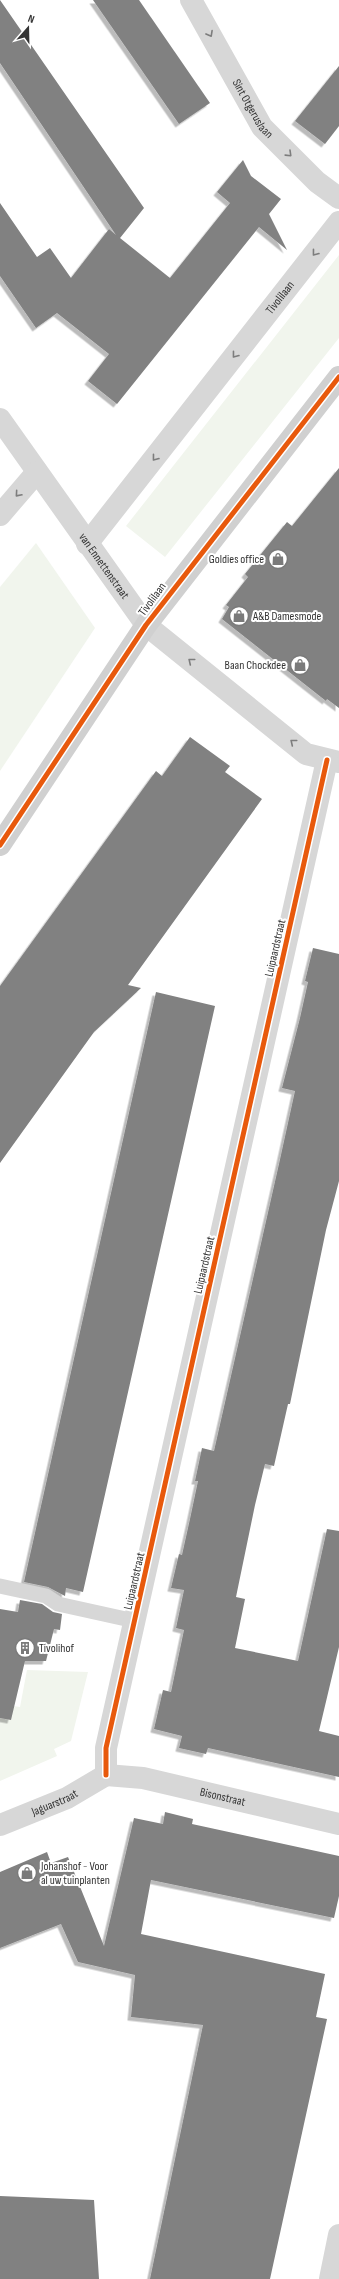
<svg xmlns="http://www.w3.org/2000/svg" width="339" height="2279" font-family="'Sofia Sans Condensed',sans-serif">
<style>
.green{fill:#f1f5ed}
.building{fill:#818181;filter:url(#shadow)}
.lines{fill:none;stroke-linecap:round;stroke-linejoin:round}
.lane{stroke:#d7d7d7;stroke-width:15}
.street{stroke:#d7d7d7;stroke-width:22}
.secondary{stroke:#d0d0d0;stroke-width:22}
.cycleway-casing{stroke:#fff;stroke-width:8}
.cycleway{stroke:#e8590c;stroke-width:5}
.oneway{stroke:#7d7d7d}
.labels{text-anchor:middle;stroke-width:4;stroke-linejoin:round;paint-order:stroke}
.street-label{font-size:12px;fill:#333;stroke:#fff}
.poi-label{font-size:12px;fill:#333;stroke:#fff;text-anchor:start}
</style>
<defs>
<filter id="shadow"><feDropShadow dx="-3.5" dy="3.5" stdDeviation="0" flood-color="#0004"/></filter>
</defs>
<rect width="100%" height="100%" fill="#fff"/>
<g class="green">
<path d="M339 255V338L165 557 126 526Z"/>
<path d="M36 543 95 628 0 771V587Z"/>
<path d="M27 1670 88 1672 71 1741 54 1749 57 1756 0 1781V1704L20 1707Z"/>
</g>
<g class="building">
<path d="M0 0 144 208 120 238 170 278 230 203 217 192 243 160 251 176 281 199 269 214 287 250 259 227 117 404 88 381 109 354 57 313 36 328 0 276V203L37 257 50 248 71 278 109 229 116 235 0 63Z"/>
<path d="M93 0H139L210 103 179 124Z"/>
<path d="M339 66V126L325 144 295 121Z"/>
<path d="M339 468V708L327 699 326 701 222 619 229 607 226 605 248 577 245 574 287 522 292 526Z"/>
<path d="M190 737 230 766 225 772 262 799 128 985 141 988 94 1032 0 1163V986L156 771 162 776Z"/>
<path d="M313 948 339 954V1181L326 1230 290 1404H288L274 1466 265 1464 255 1505 236 1597 245 1599 235 1648 298 1661 327 1529 339 1531V1647L319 1731 339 1736V1777L208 1748 206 1754 179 1748 182 1736 154 1729 163 1690 171 1692 184 1630 176 1628 184 1590 171 1588 179 1554 182 1555 190 1519 198 1481H195L202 1448 214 1451 279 1164 295 1091 282 1088 300 1018 308 982 305 981Z"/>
<path d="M156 992 215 1006 83 1592 66 1588 65 1596 48 1587 24 1582Z"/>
<path d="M20 1600 42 1604 53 1612 62 1614 60 1630 54 1629 46 1661H25L11 1720 0 1718V1609L18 1612Z"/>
<path d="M165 1812 193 1819 192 1824 339 1856V1896L334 1918 151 1880 141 1934 325 1974 316 2017 327 2019 270 2279H150L203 2025 131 2017 135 1975 78 1962 61 1924 0 1948V1872L47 1852 51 1863 68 1857 104 1946 134 1818 163 1824Z"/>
<path d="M0 2196 94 2200 99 2279H0Z"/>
</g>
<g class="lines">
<path class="lane" d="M0 1586 46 1596 58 1604 135 1621"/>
<g class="street">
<path id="s1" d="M191 0 262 127 317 182 339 198"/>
<path id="s2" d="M0 419 146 625 306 754 339 762"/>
<path d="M0 515 37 472"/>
<path id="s3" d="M87 544 339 222"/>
<path d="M106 1775V1748L327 760"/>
<path id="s4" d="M106 1775 143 1778 339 1824"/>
<path id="s5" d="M0 1825 67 1798 106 1775"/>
<path d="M330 2279 339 2235"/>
</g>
<path class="secondary" d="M0 845 146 625 339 377"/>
<defs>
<g id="cycleway">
<path d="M0 845 146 625 339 377"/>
<path d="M106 1775V1748L327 760"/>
</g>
</defs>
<use href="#cycleway" class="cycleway-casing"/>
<use href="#cycleway" class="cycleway"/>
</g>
<defs><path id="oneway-chevron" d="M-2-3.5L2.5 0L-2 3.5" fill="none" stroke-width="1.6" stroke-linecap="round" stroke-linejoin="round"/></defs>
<g class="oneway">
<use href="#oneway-chevron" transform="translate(210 34) rotate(61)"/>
<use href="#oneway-chevron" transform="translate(289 154) rotate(44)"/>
<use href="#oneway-chevron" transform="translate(315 253) rotate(128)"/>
<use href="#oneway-chevron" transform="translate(235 355) rotate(128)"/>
<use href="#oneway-chevron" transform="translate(155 458) rotate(128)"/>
<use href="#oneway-chevron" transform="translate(18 494) rotate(131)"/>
<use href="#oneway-chevron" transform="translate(191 661) rotate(-141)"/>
<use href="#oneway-chevron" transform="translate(293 742) rotate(-141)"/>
</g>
<defs>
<symbol id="shop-ring" viewBox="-11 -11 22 22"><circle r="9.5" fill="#fff" stroke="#7a7a7a" stroke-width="1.5"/><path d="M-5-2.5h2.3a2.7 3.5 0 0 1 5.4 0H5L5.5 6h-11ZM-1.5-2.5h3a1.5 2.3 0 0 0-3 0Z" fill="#7a7a7a"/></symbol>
<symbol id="building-ring" viewBox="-11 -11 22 22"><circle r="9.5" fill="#fff" stroke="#7a7a7a" stroke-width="1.5"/><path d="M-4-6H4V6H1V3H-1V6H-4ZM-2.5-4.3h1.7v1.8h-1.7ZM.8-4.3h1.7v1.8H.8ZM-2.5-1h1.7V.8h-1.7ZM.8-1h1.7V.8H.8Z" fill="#7a7a7a"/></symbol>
</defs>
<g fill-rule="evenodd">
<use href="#shop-ring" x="267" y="548" width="22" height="22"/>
<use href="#shop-ring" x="228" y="605" width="22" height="22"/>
<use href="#shop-ring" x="289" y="654" width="22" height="22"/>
<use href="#building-ring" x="14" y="1637" width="22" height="22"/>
<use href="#shop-ring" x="16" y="1862" width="22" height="22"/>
</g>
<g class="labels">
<g class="street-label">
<text dy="4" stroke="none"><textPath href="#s1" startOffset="125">Sint Otgeruslaan</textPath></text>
<text dy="4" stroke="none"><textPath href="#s3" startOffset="313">Tivolilaan</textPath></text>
<text dy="4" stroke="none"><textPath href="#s2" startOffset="180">van Ennettenstraat</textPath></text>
<text transform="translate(152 599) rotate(-54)" y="4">Tivolilaan</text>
<text transform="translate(275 948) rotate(-77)" y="4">Luipaardstraat</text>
<text transform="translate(204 1265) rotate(-77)" y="4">Luipaardstraat</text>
<text transform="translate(134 1581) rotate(-77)" y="4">Luipaardstraat</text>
<text dy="4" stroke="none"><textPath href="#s4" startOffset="119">Bisonstraat</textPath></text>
<text dy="4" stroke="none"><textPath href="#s5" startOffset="59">Jaguarstraat</textPath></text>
</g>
<g class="poi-label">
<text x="264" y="563" text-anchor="end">Goldies office</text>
<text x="253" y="620">A&amp;B Damesmode</text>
<text x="286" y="669" text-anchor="end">Baan Chockdee</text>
<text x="39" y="1652">Tivolihof</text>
<text x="41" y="1870">Johanshof - Voor<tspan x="41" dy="14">al uw tuinplanten</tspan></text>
</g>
</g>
<g transform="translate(28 28) rotate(20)" stroke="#ffffff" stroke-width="3" paint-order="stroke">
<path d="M0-3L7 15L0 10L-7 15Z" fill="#333333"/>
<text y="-6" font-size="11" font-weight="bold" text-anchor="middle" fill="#333333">N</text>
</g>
</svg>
